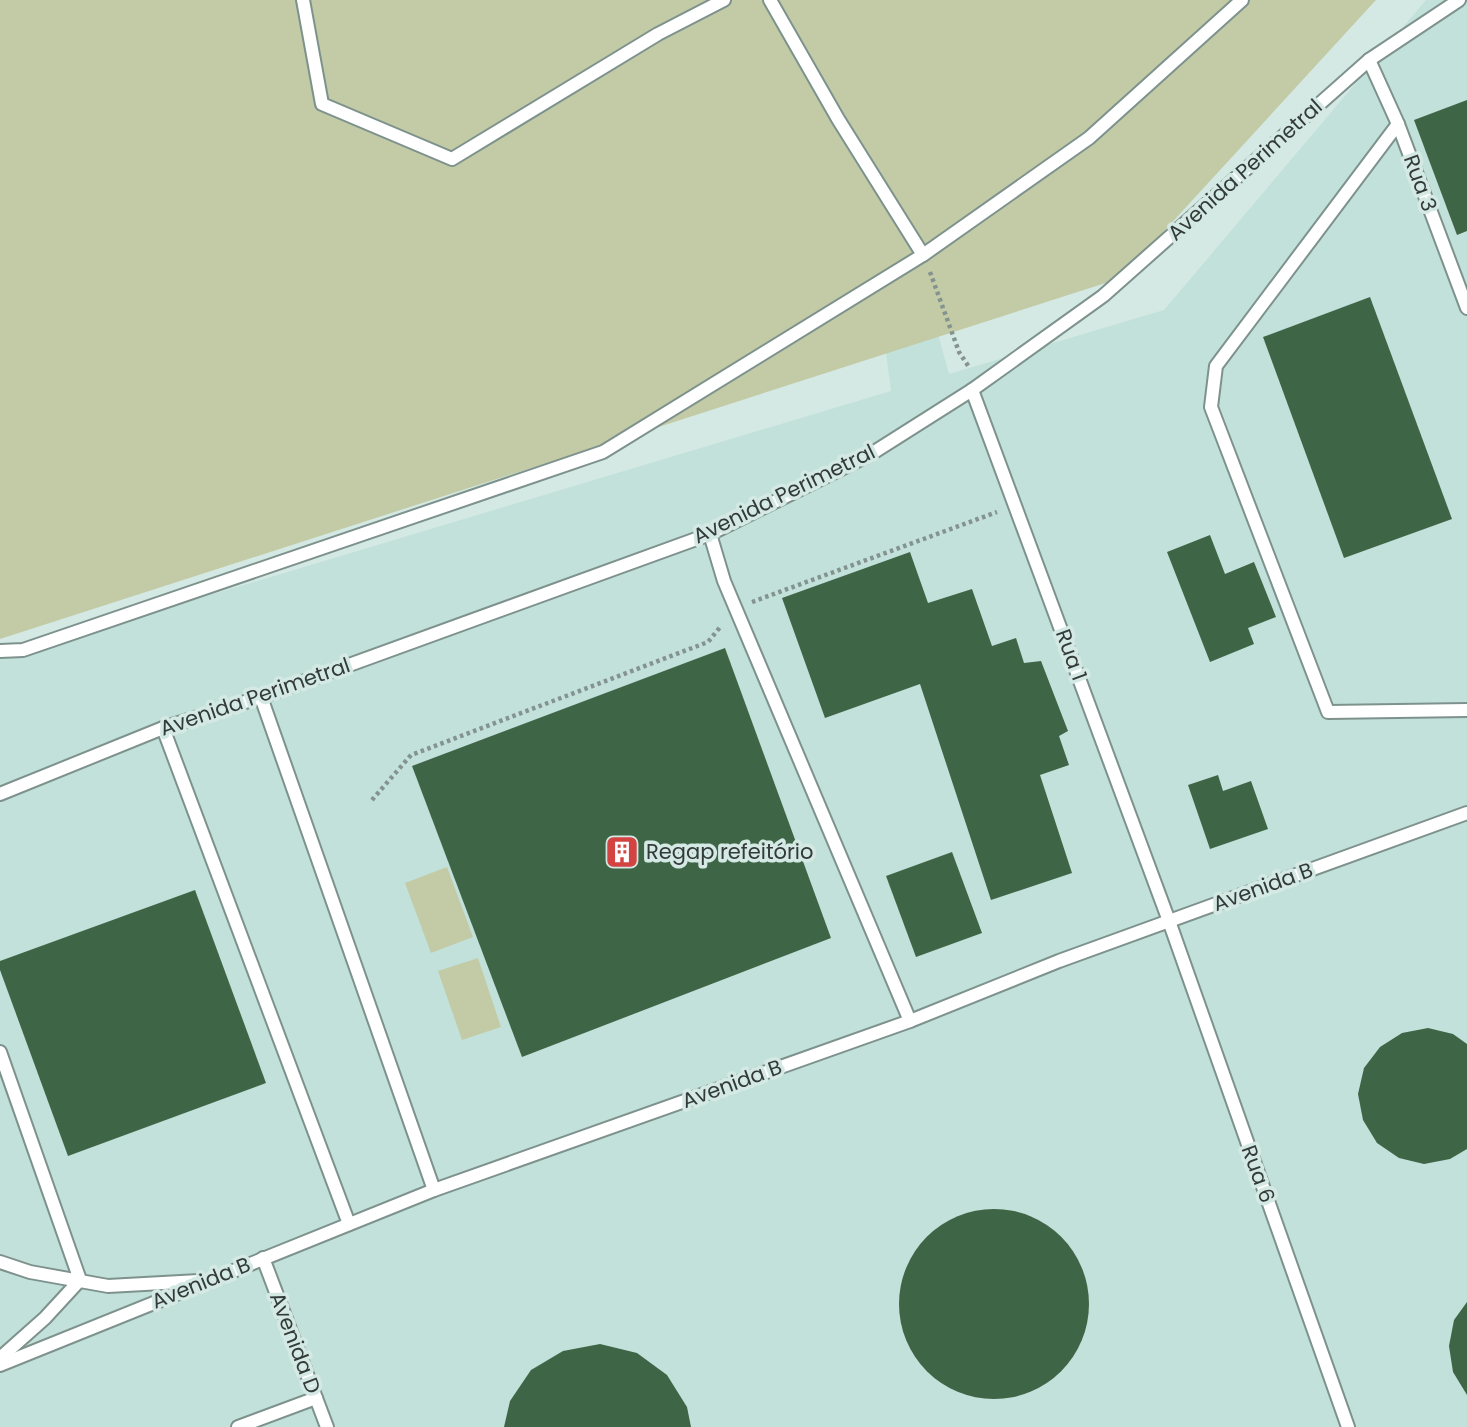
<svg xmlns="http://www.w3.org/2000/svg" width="1467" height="1427" font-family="Poppins,sans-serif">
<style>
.built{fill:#c2e1da}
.green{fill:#c3cba6}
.building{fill:#3f6547}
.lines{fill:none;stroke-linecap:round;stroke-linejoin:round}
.lane-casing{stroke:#7e928d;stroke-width:16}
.path{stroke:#849390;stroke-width:4.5;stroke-dasharray:3.5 3.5;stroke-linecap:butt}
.lane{stroke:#fff;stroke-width:12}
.labels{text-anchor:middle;stroke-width:7;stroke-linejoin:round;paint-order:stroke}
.street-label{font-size:21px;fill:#333b3a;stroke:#d4e9e4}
.poi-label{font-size:21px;fill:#333b3a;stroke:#d4e9e4;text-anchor:start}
</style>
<rect width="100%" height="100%" fill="#d4e9e4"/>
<path class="built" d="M1426 0H1467V1427H0V658L891 391 868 215 907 221 949 374 1164 310Z"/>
<g class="green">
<path d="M0 0H1376L1121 278 0 639Z"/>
<path d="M447 867 473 937 431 953 405 883Z"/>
<path d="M478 958 501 1027 462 1040 438 971Z"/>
</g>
<g class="building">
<path d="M1467 100V231L1457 235 1414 120Z"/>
<path d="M1370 297 1452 519 1344 558 1263 337Z"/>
<path d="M1210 535 1225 574 1254 562 1276 617 1248 628 1254 644 1210 662 1167 552Z"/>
<path d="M910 552 928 603 972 589 992 646 1016 638 1024 663 1041 661 1068 731 1059 736 1069 765 1040 775 1072 873 991 900 920 684 825 718 782 598Z"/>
<path d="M725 648 831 938 522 1057 412 766Z"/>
<path d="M1218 775 1223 791 1251 781 1268 829 1210 849 1188 785Z"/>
<path d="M952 852 982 933 916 957 886 876Z"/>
<path d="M195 890 266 1083 68 1156 0 970V961Z"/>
<path d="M1428 1028 1453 1034 1467 1044V1149L1450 1159 1424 1164 1399 1158 1377 1143 1363 1120 1358 1094 1364 1068 1380 1047 1402 1033Z"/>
<circle cx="994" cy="1304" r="95"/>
<path d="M1467 1302V1395L1453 1372 1449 1346 1454 1320Z"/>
<path d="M600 1344 637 1353 667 1375 687 1407 691 1427H504L510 1401 531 1370 563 1351Z"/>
</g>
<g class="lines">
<defs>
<g id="lane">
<path d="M303 0 322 104 452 159 658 34 724 0"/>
<path d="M770 0 838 119 923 255"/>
<path d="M1369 60 1398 124 1467 308"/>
<path d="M1398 124 1216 366 1211 407 1328 712 1467 710"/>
<path d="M972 390 1169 921 1348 1427"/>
<path d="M710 534 724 581 910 1021"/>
<path d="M0 651 23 650 603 452 923 255 1089 138 1242 0"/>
<path d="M261 697 434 1190"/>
<path d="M163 728 349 1224"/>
<path d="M0 794 163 728 261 697 710 534 871 454 972 390 1103 296 1369 60 1459 0"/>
<path d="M0 1052 80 1280 45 1318 0 1358"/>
<path d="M263 1258 327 1427"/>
<path d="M0 1262 30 1272 108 1286 199 1281"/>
<path d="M0 1365 434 1190 910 1021 1059 961 1467 813"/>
<path d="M238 1427 316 1398"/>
</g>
</defs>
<use href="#lane" class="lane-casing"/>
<g class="path">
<path d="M930 272 959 352 969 367"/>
<path d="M752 602 997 512"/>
<path d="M372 800 411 755 708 642 721 626"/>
</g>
<use href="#lane" class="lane"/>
</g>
<defs>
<symbol id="building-square" viewBox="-11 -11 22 22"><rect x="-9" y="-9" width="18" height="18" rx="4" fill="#d24341" stroke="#d4e9e4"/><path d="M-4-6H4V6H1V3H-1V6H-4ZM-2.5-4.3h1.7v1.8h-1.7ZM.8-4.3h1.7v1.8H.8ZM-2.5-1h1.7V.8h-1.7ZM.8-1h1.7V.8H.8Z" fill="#fff"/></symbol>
</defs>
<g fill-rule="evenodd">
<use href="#building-square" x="603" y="833" width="38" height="38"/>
</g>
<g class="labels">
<g class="street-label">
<text transform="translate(1245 170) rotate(-42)" y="7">Avenida Perimetral</text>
<text transform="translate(1420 183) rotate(70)" y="7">Rua 3</text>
<text transform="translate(784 494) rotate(-26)" y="7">Avenida Perimetral</text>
<text transform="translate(1071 655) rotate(70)" y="7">Rua 1</text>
<text transform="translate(255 697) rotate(-19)" y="7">Avenida Perimetral</text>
<text transform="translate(1263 887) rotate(-20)" y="7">Avenida B</text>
<text transform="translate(732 1084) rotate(-20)" y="7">Avenida B</text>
<text transform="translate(1258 1174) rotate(70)" y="7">Rua 6</text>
<text transform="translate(201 1283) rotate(-22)" y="7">Avenida B</text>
<text transform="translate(295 1343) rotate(69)" y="7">Avenida D</text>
</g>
<g class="poi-label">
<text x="646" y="859">Regap refeitório</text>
</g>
</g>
</svg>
